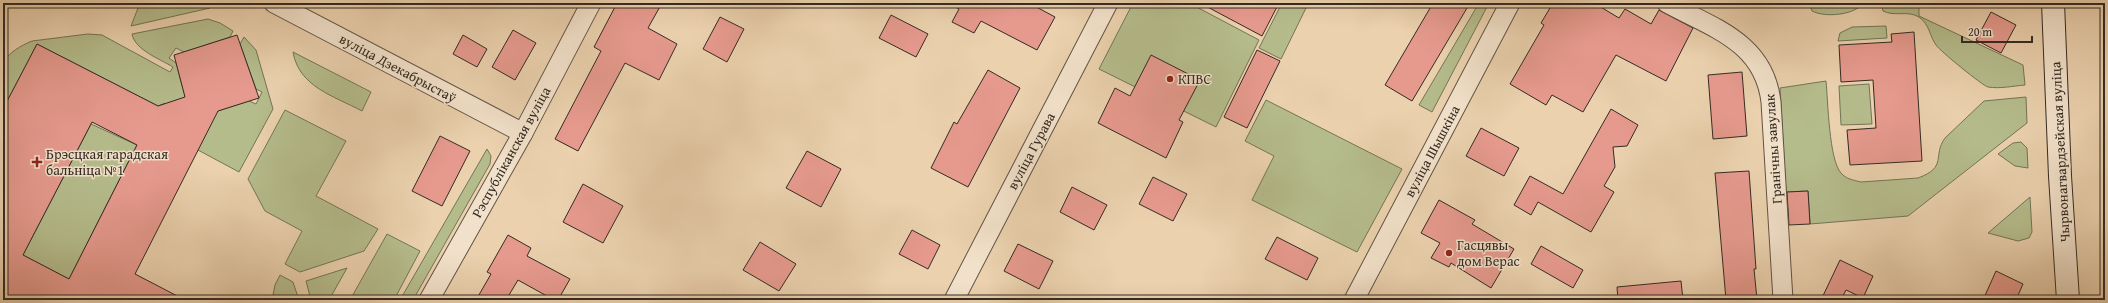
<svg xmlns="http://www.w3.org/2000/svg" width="2108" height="303" font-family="'Gentium Book Plus',serif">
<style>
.green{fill:#b5bc8c;stroke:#747457}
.building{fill:#e69a8e;stroke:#342b22;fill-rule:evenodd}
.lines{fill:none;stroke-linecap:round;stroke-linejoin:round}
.minor-casing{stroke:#625445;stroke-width:21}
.secondary-casing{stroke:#342b22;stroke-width:24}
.minor{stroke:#f2e1ca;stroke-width:19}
.secondary{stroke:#f2e1ca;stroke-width:22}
.poi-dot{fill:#8f2418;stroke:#f2e1ca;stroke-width:1.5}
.labels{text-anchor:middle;stroke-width:3;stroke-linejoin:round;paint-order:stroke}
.street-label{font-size:14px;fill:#342b22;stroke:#f2e1ca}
.poi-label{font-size:14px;fill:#342b22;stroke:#f2e1ca;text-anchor:start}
</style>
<rect width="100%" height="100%" fill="#ebd1ae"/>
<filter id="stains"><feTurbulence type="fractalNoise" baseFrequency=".005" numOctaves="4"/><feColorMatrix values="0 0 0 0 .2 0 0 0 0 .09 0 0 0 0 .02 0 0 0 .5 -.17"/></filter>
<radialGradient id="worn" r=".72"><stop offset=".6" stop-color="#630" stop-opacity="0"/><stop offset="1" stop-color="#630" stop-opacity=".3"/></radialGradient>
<g class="green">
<path d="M140 3H201L210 8 131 26Z"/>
<path d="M1133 3H1189L1259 40 1216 127 1099 69Z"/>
<path d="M1282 3H1306V8L1281 59 1259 48Z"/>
<path d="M1479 3H1489L1432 112 1419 105Z"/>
<path d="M1809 3H1864C1854 15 1826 18 1812 11Z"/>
<path d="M1881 3H1919V16L2023 65 2025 85C2013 86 2000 89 1988 87 1983 86 1940 51 1936 45 1929 35 1930 25 1919 17 1907 10 1895 17 1883 11Z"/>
<path d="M208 19 220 23 233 31 230 37 184 52 176 48 169 58 176 63 189 111H168L165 103 158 106 37 44 3 109V62C10 52 20 46 32 41L88 34 102 35 170 72 173 67C160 59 135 50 132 34Z"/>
<path d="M1886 26 1887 38 1838 41 1840 33 1852 27Z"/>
<path d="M244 37 256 50 273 109 239 172 198 150 199 117 249 101 256 104 262 92 256 89 240 44Z"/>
<path d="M293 52 371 92 362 111C334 96 299 87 293 52Z"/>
<path d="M1826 81C1828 101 1829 160 1841 173 1846 179 1853 180 1861 182L1918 178C1948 167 1932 156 1945 138L1984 101 2026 97 2027 123 1908 216 1810 224 1808 191 1786 192 1780 88Z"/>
<path d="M1869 84 1872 124 1841 125 1839 86Z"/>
<path d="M1266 100 1402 169 1357 252 1252 200 1274 156 1245 141Z"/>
<path d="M285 110 346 141 316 196 378 229 364 251 300 272 285 264 302 231 265 211 248 179Z"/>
<path d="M91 124 137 145 69 279 23 255Z"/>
<path d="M2021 142 2027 148 2028 168 2015 166 1998 154 2013 143Z"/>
<path d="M487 149 491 156 490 164 413 300H400Z"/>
<path d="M2030 197 2032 232 2029 238 2018 241 1988 233Z"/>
<path d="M387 234 420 251 394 300H350Z"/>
<path d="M347 268 329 300H311L306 281Z"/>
<path d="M280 275 293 282 299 300H272L275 285Z"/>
</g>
<g class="building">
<path d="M617 3H662L648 28 677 44 659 80 625 63 578 151 555 139 601 51 594 47Z"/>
<path d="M948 3H1029L1055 17 1037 50 981 21 974 33 952 22 959 9Z"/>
<path d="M1200 3H1279L1262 36Z"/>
<path d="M1433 3H1470L1412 101 1385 85Z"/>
<path d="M1553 3H1594L1619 18 1625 9 1651 24 1659 10 1693 28 1666 81 1616 55 1583 112 1552 95 1546 105 1510 84 1544 25 1541 23Z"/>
<path d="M1991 12 2016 25 2001 53 1976 40Z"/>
<path d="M891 15 928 34 916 57 879 38Z"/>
<path d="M720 17 744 29 727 62 703 49Z"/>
<path d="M513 30 536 43 515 80 492 67Z"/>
<path d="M1914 32 1922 161 1850 165 1847 130 1876 128 1873 80 1841 82 1839 45 1892 42 1891 34Z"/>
<path d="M237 35 259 98 218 111 135 274 185 300H3V109L37 44 158 106 185 97 174 55ZM92 122 137 145 69 279 23 255Z"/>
<path d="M463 35 487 49 477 67 453 54Z"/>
<path d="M1257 50 1280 61 1247 128 1224 117Z"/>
<path d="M1151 55 1200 80 1179 120 1183 122 1166 158 1098 123 1115 88 1130 96Z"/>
<path d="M988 70 1020 88 968 187 931 168 954 122 957 124Z"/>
<path d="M1742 72 1747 136 1713 139 1708 75Z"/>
<path d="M1611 109 1638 125 1627 146 1613 147 1615 167 1604 186 1614 192 1591 232 1538 202 1531 215 1514 205 1530 176 1563 194Z"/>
<path d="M1481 128 1519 148 1504 176 1466 156Z"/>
<path d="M440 136 470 151 442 206 412 191Z"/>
<path d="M807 151 841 169 821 207 786 188Z"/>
<path d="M1749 171 1756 269H1754L1757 300H1726L1715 173Z"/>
<path d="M1153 177 1187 194 1173 221 1139 204Z"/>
<path d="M583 184 623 206 603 243 563 222Z"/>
<path d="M1072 187 1107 205 1094 230 1060 212Z"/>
<path d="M1808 191 1810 224 1789 225 1787 192Z"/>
<path d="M1439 200 1475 220 1472 224 1514 249 1491 288 1451 263 1449 267 1431 258 1440 243 1421 233Z"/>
<path d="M912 230 940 245 928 269 899 254Z"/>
<path d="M508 235 531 248 527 256 570 279 558 300H554L518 280 506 300H476L491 274 487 272Z"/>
<path d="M1277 237 1318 258 1307 280 1265 259Z"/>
<path d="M760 242 796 264 779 291 743 270Z"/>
<path d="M1018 244 1053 261 1039 289 1004 271Z"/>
<path d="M1541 246 1583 270 1573 288 1531 264Z"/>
<path d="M1840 260 1873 276 1863 298 1846 290 1841 300H1821Z"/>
<path d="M1996 271 2023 284 2016 300H1983Z"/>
<path d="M1681 281 1683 300H1618L1617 287Z"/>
</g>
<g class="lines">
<defs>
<g id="minor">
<path d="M274 3 523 133"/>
<path d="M1667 3C1713 28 1764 42 1771 102L1783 300"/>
<path d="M429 300 523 133 591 3"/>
<path d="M954 300 1108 3"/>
<path d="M1354 300 1510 3"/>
</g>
<path id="secondary" d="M2053 3 2060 176 2068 300"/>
</defs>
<use href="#minor" class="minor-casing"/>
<use href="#secondary" class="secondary-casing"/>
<use href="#minor" class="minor"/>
<use href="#secondary" class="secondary"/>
</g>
<g class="poi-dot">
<circle cx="1170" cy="79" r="4"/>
<path d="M35 156h4v4h4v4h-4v4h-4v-4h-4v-4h4z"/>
<circle cx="1449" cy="253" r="4"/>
</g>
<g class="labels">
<g class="street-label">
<text transform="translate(398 68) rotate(28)" y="5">вуліца Дзекабрыстаў</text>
<text transform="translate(1773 149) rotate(-94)" y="5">Гранічны завулак</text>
<text transform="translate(1031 151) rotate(-62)" y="5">вуліца Гурава</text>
<text transform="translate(1432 151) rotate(-62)" y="5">вуліца Шышкіна</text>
<text transform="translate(511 152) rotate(-61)" y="5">Рэспубліканская вуліца</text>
<text transform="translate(2060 152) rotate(-93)" y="5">Чырвонагвардзейская вуліца</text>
</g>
<g class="poi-label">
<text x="1178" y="84">КПВС</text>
<text x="46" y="159">Брэсцкая гарадская<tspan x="46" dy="16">бальніца №1</tspan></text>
<text x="1457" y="250">Гасцявы<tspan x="1457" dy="16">дом Верас</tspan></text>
</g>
</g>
<rect width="2108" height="303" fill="none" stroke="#ebd1ae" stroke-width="16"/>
<rect x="4" y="4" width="2100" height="295" fill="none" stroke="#342b22" stroke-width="2"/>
<rect x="8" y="8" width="2092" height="287" fill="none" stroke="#342b22"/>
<path d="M1962 36v6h70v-6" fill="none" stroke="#342b22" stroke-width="2"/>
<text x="1968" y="36" font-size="12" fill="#342b22" stroke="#f2e1ca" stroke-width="3" paint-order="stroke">20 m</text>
<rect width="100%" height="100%" filter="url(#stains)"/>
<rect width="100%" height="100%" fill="url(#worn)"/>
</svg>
